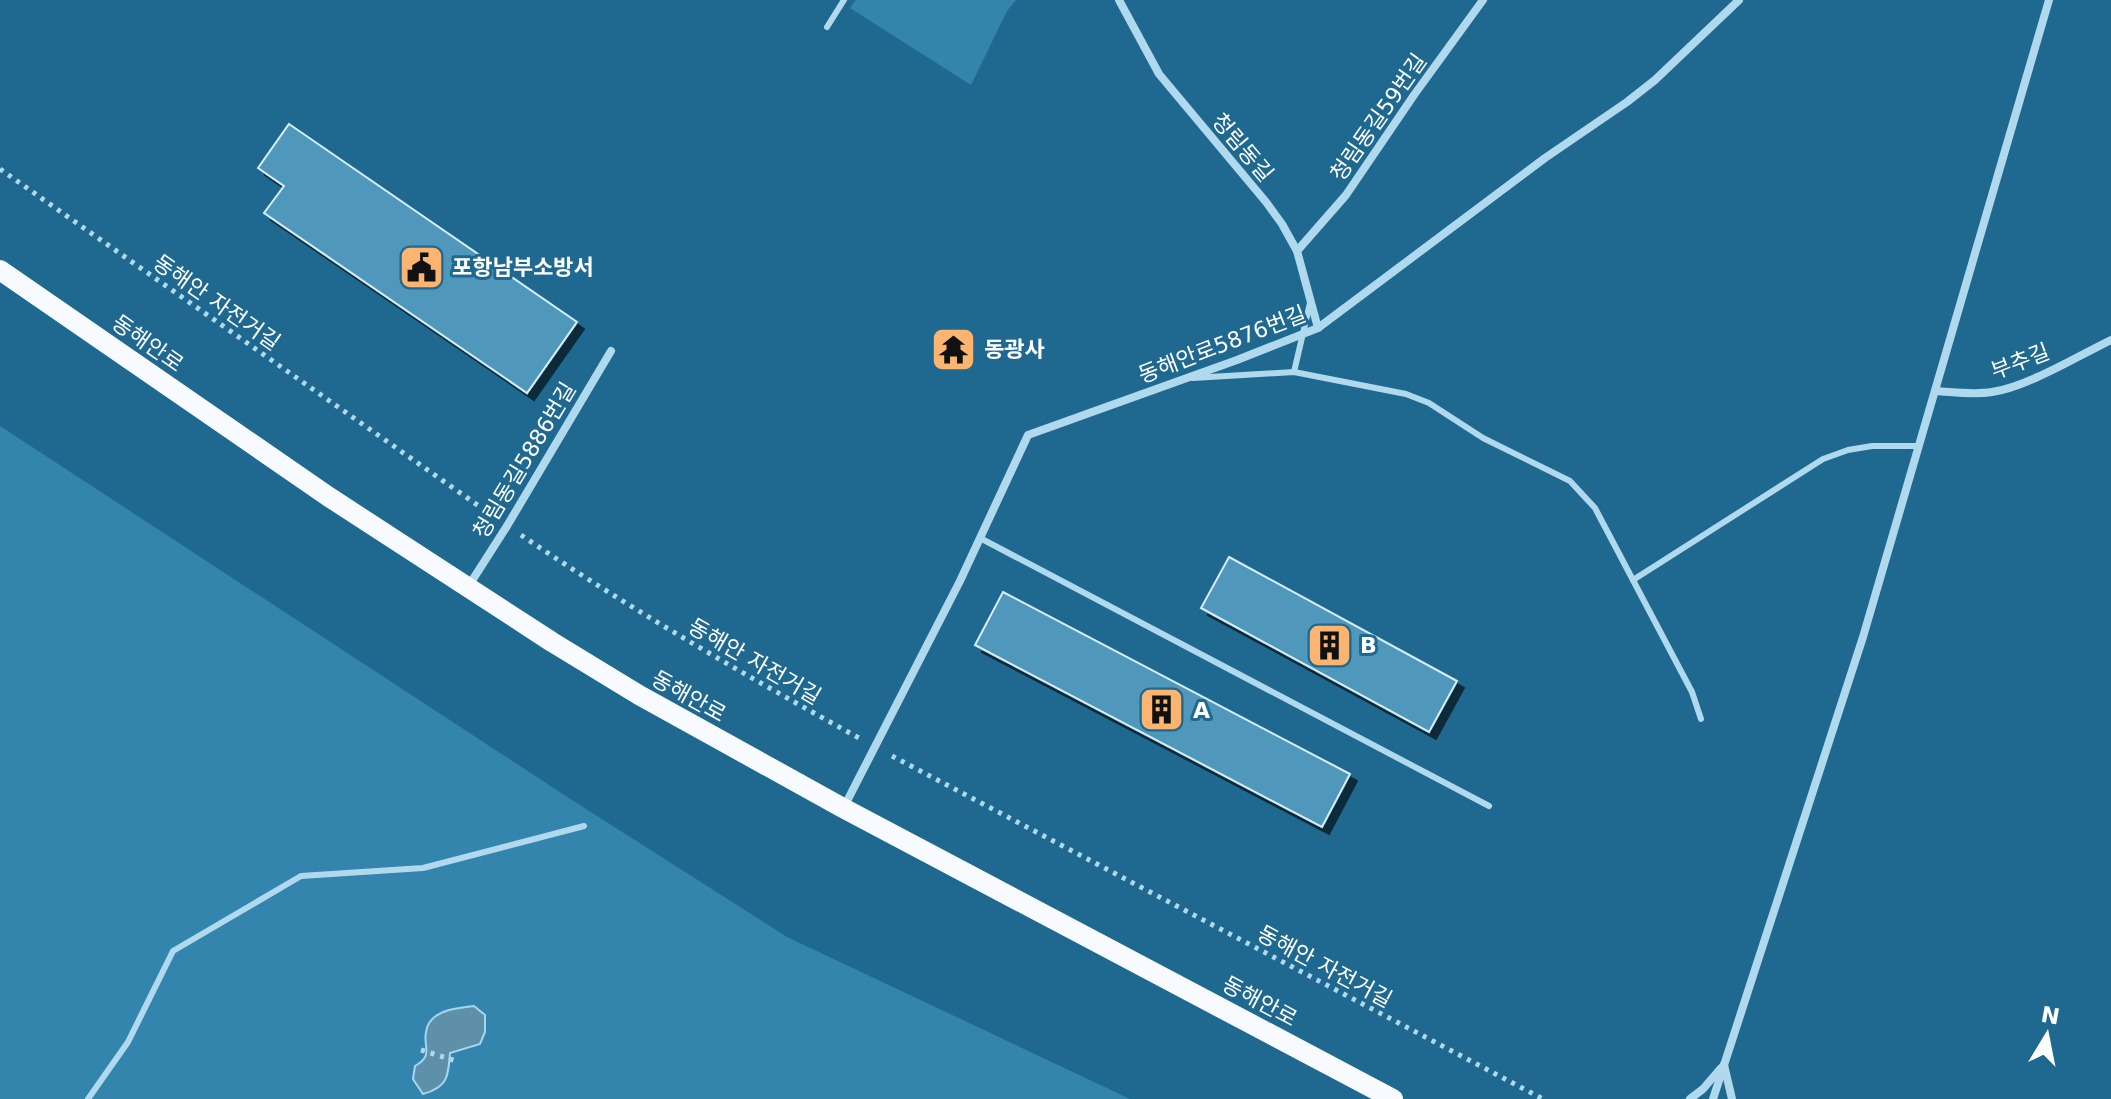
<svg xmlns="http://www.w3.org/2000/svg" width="2111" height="1099" font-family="'DejaVu Sans','Noto Sans KR',sans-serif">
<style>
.green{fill:#3385ae}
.water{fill:#5e90aa;stroke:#a4d6ef;stroke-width:2}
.building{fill:#5097bb;stroke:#d6eefa;stroke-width:2;filter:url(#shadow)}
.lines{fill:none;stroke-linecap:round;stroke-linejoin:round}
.path{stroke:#b0d9ed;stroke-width:5;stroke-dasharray:4 6;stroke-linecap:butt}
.lane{stroke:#b0d9ed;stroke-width:6}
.street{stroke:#b0d9ed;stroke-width:8}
.primary{stroke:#f7fbff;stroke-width:20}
.labels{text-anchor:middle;stroke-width:6;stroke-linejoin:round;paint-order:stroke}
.street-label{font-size:22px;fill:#fff;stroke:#1f6991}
.poi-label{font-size:22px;font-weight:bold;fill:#fff;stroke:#1f6991;text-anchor:start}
</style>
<defs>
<filter id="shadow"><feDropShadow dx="7" dy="7" stdDeviation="0" flood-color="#0009"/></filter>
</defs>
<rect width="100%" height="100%" fill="#1f6991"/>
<g class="green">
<path d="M856 0H1016L1007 11 971 85 850 8Z"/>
<path d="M0 426 572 800 787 937 1130 1099H0Z"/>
</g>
<path class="water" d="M474 1006 485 1015V1032L480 1044 450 1053C448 1077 448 1087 423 1094L413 1079 415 1066C434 1055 423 1048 426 1032 429 1010 456 1008 474 1006Z"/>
<g class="building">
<path d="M289 124 577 322 527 393 264 213 284 186 258 168Z"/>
<path d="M1229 557 1457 681 1429 732 1201 608Z"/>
<path d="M1003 592 1350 774 1322 827 975 645Z"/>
</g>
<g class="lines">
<g class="path">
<path d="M0 169 493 516"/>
<path d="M521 535C630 609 743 674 859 738"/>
<path d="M892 756 1543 1099"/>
<path d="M421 1050 456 1061"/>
</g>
<g class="lane">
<path d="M827 27 844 0"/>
<path d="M1294 372 1310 303"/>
<path d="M1193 378 1294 372 1406 394 1429 403 1483 438 1570 481 1595 508 1692 692 1701 719"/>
<path d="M980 538 1489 806"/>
<path d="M1633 580 1823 459 1848 450 1872 446H1919"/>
<path d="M88 1099 128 1042 173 951 301 876 423 868 584 826"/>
</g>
<g class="street">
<path d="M1119 0 1159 74 1266 202 1282 224 1297 251 1318 328"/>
<path d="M1297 251 1346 195 1414 95 1483 0"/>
<path d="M1936 391C1954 392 1973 395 1992 392 2027 387 2078 356 2111 340"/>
<path d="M468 587 507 526 611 351"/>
<path d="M844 807 960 581 1028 435 1237 360 1318 328 1545 158 1627 102 1655 80 1739 0"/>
<path d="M1724 1065 1732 1099"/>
<path d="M1690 1099 1703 1089 1721 1068"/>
<path d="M1713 1099 1863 637 2049 0"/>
</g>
<path class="primary" d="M0 270 329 497 552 642 639 695 843 808 1393 1099"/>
</g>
<defs>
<symbol id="civic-square" viewBox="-11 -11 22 22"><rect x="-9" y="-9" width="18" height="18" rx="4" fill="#fbb570" stroke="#1f6991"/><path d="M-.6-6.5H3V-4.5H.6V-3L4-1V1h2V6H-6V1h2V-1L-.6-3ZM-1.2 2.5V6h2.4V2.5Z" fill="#111"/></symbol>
<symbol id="temple-square" viewBox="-11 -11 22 22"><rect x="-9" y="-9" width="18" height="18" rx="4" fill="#fbb570" stroke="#1f6991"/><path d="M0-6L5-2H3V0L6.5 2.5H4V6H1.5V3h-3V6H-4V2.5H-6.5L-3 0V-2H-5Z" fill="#111"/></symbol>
<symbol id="building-square" viewBox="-11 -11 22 22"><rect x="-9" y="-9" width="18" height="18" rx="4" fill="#fbb570" stroke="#1f6991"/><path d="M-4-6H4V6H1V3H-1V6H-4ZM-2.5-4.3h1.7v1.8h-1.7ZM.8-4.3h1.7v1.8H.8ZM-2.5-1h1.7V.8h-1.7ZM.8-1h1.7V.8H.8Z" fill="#111"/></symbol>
</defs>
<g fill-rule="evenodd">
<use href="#civic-square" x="396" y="242" width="51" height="51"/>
<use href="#temple-square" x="928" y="324" width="51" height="51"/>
<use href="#building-square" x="1304" y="620" width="51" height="51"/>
<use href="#building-square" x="1136" y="684" width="51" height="51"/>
</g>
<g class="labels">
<g class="street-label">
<text transform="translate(1378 117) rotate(-55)" y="8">청림동길59번길</text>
<text transform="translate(1243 147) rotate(50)" y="8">청림동길</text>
<text transform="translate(217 302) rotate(35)" y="8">동해안 자전거길</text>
<text transform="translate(148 343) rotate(35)" y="8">동해안로</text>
<text transform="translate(1222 344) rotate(-21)" y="8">동해안로5876번길</text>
<text transform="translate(2020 361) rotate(-21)" y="8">부추길</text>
<text transform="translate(524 460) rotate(-59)" y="8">청림동길5886번길</text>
<text transform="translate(755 661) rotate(30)" y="8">동해안 자전거길</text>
<text transform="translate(689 696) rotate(29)" y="8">동해안로</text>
<text transform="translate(1325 966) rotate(28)" y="8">동해안 자전거길</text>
<text transform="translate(1260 1001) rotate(28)" y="8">동해안로</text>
</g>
<g class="poi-label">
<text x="452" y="275">포항남부소방서</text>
<text x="984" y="357">동광사</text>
<text x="1360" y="653">B</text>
<text x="1193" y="718">A</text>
</g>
</g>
<g transform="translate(2047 1035) rotate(10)" stroke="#1f6991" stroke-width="6" paint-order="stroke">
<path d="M0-6L14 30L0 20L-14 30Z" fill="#ffffff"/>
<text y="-12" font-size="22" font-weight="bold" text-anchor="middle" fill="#ffffff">N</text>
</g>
</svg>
